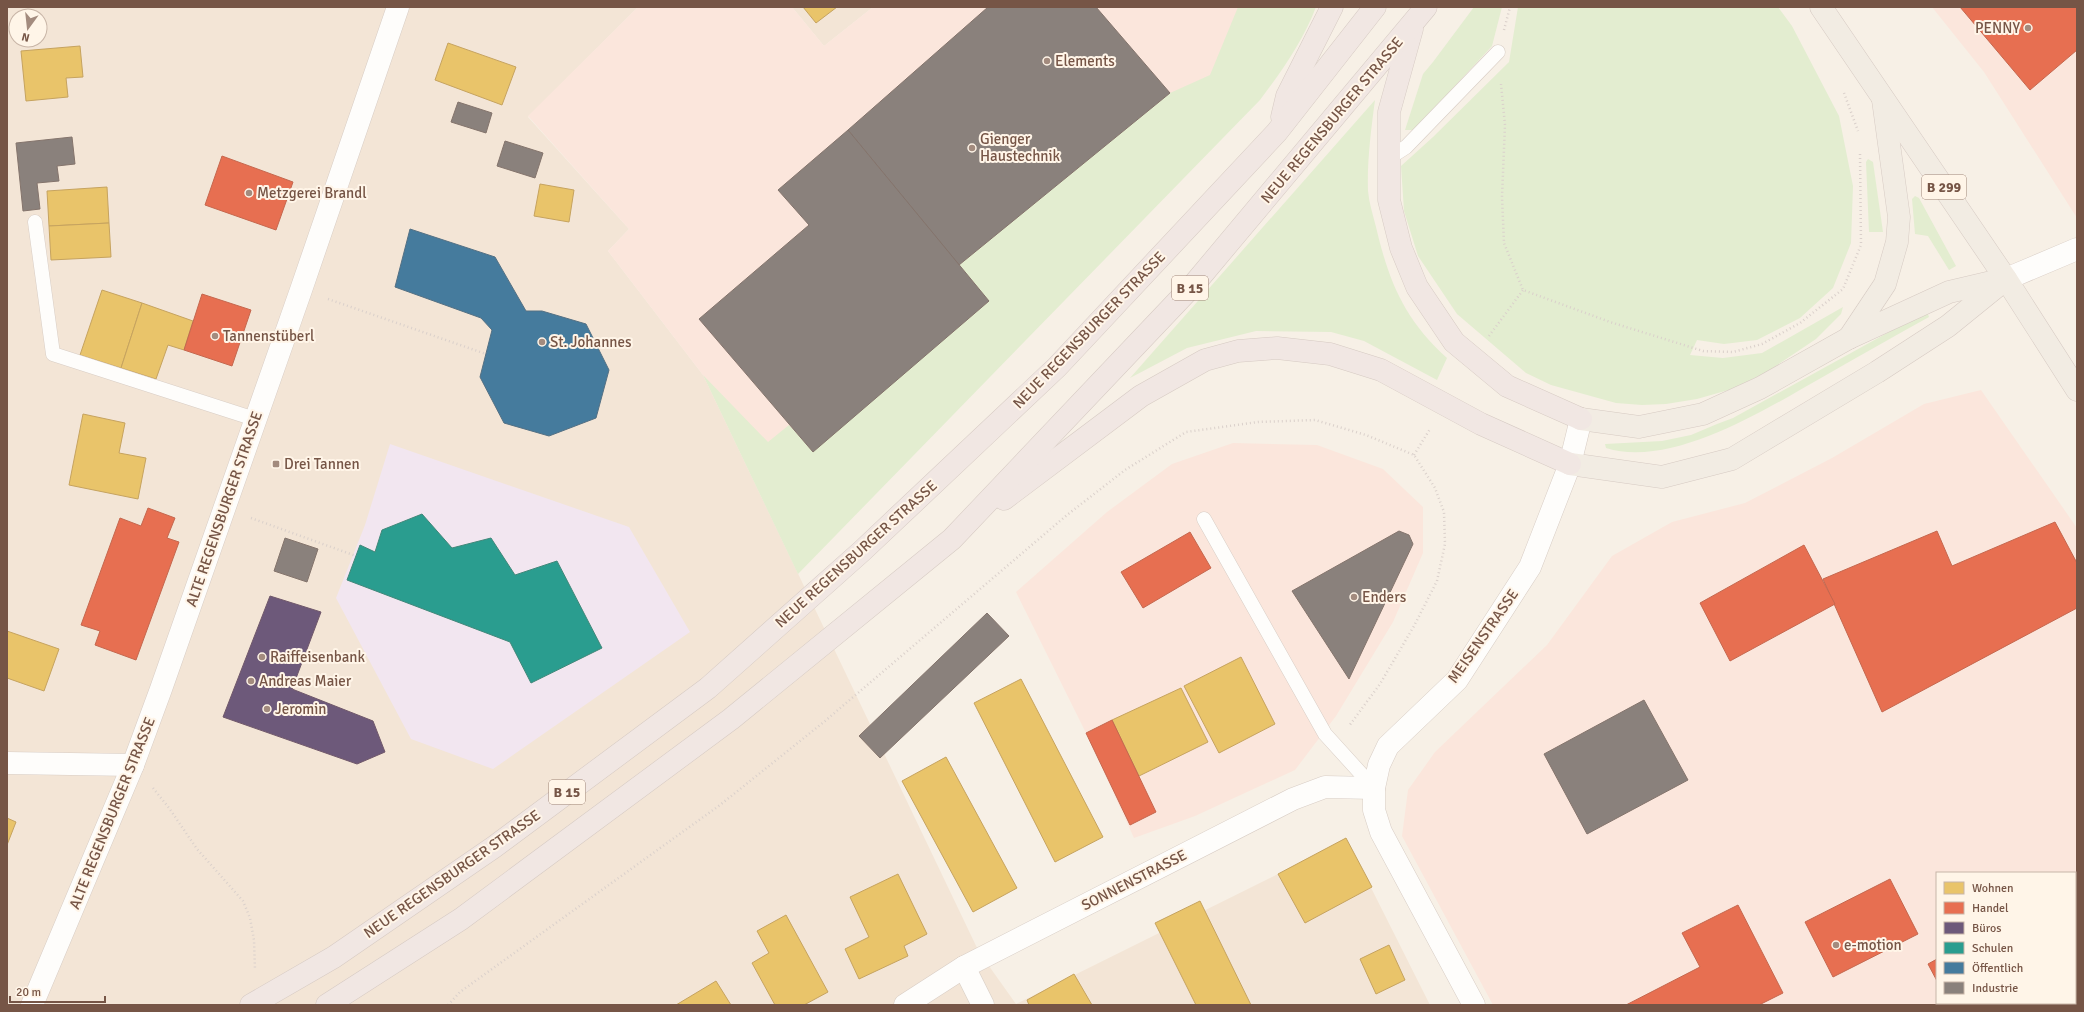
<svg xmlns="http://www.w3.org/2000/svg" width="2084" height="1012" font-family="Signika,sans-serif">
<style>
.residential{fill:#f3e5d6;fill-rule:evenodd}
.commercial{fill:#fbe6dc;fill-rule:evenodd}
.education{fill:#f2e6f0}
.green{fill:#e3edd0}
.homes{fill:#e9c46a;stroke:#c6a35f}
.shops{fill:#e76f51;stroke:#c5674e}
.offices{fill:#6d597a;stroke:#70586a}
.schools{fill:#2a9d8f;stroke:#418779}
.public{fill:#457b9d;stroke:#547083}
.industry{fill:#8a817c;stroke:#84746c}
.lines{fill:none;stroke-linecap:round;stroke-linejoin:round}
.lane-casing{stroke:#d8cdc5;stroke-width:15}
.street-casing{stroke:#d8cdc5;stroke-width:23}
.primary-casing{stroke:#d6cac3;stroke-width:23}
.highway-casing{stroke:#d6cac3;stroke-width:23}
.path{stroke:#dad0cb;stroke-width:2.5;stroke-dasharray:1 3;stroke-linecap:butt}
.lane{stroke:#fefdfb;stroke-width:14}
.street{stroke:#fefdfb;stroke-width:22}
.primary{stroke:#f2ece3;stroke-width:22}
.highway{stroke:#f1e7e3;stroke-width:22}
.poi-dot{fill:#a38b7e;stroke:#fff5e8;stroke-width:1.5}
.labels{text-anchor:middle;stroke-width:4;stroke-linejoin:round;paint-order:stroke}
.shield{fill:#fff5e8;stroke:#9f8577;stroke-width:1}
.shield-label{font-size:14px;font-weight:bold;fill:#765546}
.poi-label{font-size:15px;fill:#765546;stroke:#fff5e8;text-anchor:start}
.street-label{font-size:15px;fill:#765546;stroke:#fff5e8}
</style>
<rect width="100%" height="100%" fill="#f7f0e6"/>
<g class="residential">
<path d="M7 7H638L528 117 629 229 608 251 703 375 979 952 1016 1004 1278 874 1346 838 1430 1005H7ZM16 16H40V40H16Z"/>
<path d="M792 7H873L824 46Z"/>
</g>
<g class="commercial">
<path d="M638 7H792L824 46 873 7H1288L786 548 703 375 608 251 629 229 528 116Z"/>
<path d="M1932 7H2077V218L1984 72Z"/>
<path d="M1981 390 2077 528V1005H1493L1402 836 1408 790 1435 752 1547 645 1612 556 1672 522 1745 503 1832 458 1924 404ZM1937 873H2075V1003H1937Z"/>
<path d="M1233 443 1317 445 1383 469 1423 507V553L1393 622 1336 716 1295 770 1195 816 1134 838 1086 733 1016 592 1107 512 1172 464Z"/>
</g>
<path class="education" d="M390 444 629 527 690 632 493 769 411 739 336 598 365 525Z"/>
<g class="green">
<path d="M1238 7H1316C1303 41 1282 71 1260 100L798 574 703 375 768 442 789 425 813 451 989 301 959 265 1170 93 1210 75Z"/>
<path d="M1474 7H1502L1492 46 1414 130H1405L1423 74 1433 62Z"/>
<path d="M1518 7H1778L1792 26 1839 116 1853 186 1851 243 1833 288 1800 318 1757 340 1724 344 1697 340 1690 355 1723 358 1762 353 1843 307 1841 314 1816 339 1767 372 1732 389 1697 399 1666 404 1642 405 1616 403 1551 385 1526 373 1457 314 1418 256 1404 211 1401 166 1433 137 1509 62Z"/>
<path d="M1375 100C1371 130 1367 161 1368 191 1369 203 1373 215 1376 227 1389 282 1404 319 1447 358L1437 380 1364 341 1331 332 1256 331 1187 348 1130 378Z"/>
<path d="M1868 159 1873 162 1883 232H1869L1866 162Z"/>
<path d="M1915 196 1919 198 1956 266 1949 270 1928 236 1915 234 1912 199Z"/>
<path d="M1927 311 1929 317C1893 337 1857 357 1821 378 1766 409 1671 469 1606 448L1605 444 1662 441 1691 435 1717 424 1733 418Z"/>
</g>
<g class="homes">
<path d="M803 7H837L816 23Z"/>
<path d="M448 43 516 67 502 105 435 80Z"/>
<path d="M80 46 83 77 66 78 68 97 26 101 21 51Z"/>
<path d="M540 184 574 190 569 222 534 216Z"/>
<path d="M107 187 109 223 49 226 47 191Z"/>
<path d="M109 223 111 257 51 260 49 226Z"/>
<path d="M102 290 142 303 121 368 80 355Z"/>
<path d="M142 303 193 321 184 350 168 345 156 379 121 368Z"/>
<path d="M83 414 125 423 119 453 146 458 138 499 69 485Z"/>
<path d="M7 631 59 649 44 691 7 678Z"/>
<path d="M1241 657 1275 724 1219 753 1184 686Z"/>
<path d="M1021 679 1103 837 1055 862 974 703Z"/>
<path d="M1181 688 1208 742 1139 776 1112 720Z"/>
<path d="M946 757 1017 888 973 912 902 781Z"/>
<path d="M7 818 16 822 7 845Z"/>
<path d="M1346 838 1372 887 1305 923 1278 874Z"/>
<path d="M898 874 927 934 904 946 908 956 859 979 845 949 869 937 850 897Z"/>
<path d="M1200 901 1251 1005H1196L1155 923Z"/>
<path d="M786 915 828 992 804 1005H775L752 963 769 953 757 931Z"/>
<path d="M1389 945 1405 980 1376 994 1360 959Z"/>
<path d="M1074 974 1092 1005H1029L1027 1000Z"/>
<path d="M716 981 731 1005H676Z"/>
</g>
<g class="shops">
<path d="M1960 7H2077V50L2030 90Z"/>
<path d="M222 156 293 182 276 230 205 205Z"/>
<path d="M202 294 251 310 232 366 184 350Z"/>
<path d="M148 508 175 518 167 538 179 542 136 660 95 645 100 631 81 625 120 518 141 526Z"/>
<path d="M2055 522 2077 563V608L1882 712 1823 579 1937 531 1952 566Z"/>
<path d="M1190 532 1211 568 1143 608 1121 572Z"/>
<path d="M1804 545 1835 604 1730 661 1700 603Z"/>
<path d="M1112 720 1156 812 1130 825 1086 733Z"/>
<path d="M1890 879 1918 934 1833 977 1805 922Z"/>
<path d="M2075 898 2077 902V954L2075 955Z"/>
<path d="M1738 905 1783 993 1759 1005H1626L1700 967 1682 933Z"/>
<path d="M1937 959V981L1928 964Z"/>
<path d="M1948 1003H1975L1971 1005H1949Z"/>
</g>
<path class="offices" d="M270 596 321 612 292 689 373 721 385 752 357 764 223 717Z"/>
<path class="schools" d="M422 514 452 548 491 538 515 575 557 561 602 648 531 683 510 642 347 580 360 545 375 552 382 530Z"/>
<path class="public" d="M410 229 495 257 526 311H542L586 324 609 370 596 418 549 436 504 423 480 377 492 330 481 318 395 287Z"/>
<g class="industry">
<path d="M988 7H1096L1170 93 959 265 848 130Z"/>
<path d="M458 102 492 113 486 133 451 122Z"/>
<path d="M848 130 989 301 813 452 699 319 809 225 778 190Z"/>
<path d="M72 137 75 164 57 166 59 181 37 183 40 209 23 211 16 143Z"/>
<path d="M505 141 543 153 535 178 497 166Z"/>
<path d="M1399 531 1409 535 1413 544 1349 679 1292 591Z"/>
<path d="M285 538 318 549 307 582 274 571Z"/>
<path d="M987 613 1009 636 880 758 859 736Z"/>
<path d="M1644 700 1688 780 1587 834 1544 754Z"/>
</g>
<g class="lines">
<defs>
<g id="lane">
<path d="M1389 158 1406 147 1498 52"/>
<path d="M35 222 53 354 255 419"/>
<path d="M1204 519 1325 734 1374 788"/>
</g>
<g id="street">
<path d="M2006 279 2077 249"/>
<path d="M7 763 133 765"/>
<path d="M964 967 983 1005"/>
<path d="M32 1005 133 765 161 689 301 290 398 7"/>
<path d="M905 1005 964 967 1293 799 1325 787 1374 788"/>
<path d="M1474 1005 1381 832 1374 810V788L1379 765 1388 746 1457 680 1530 567 1570 464 1581 419"/>
</g>
<g id="primary">
<path d="M1821 7 2006 279 2077 390"/>
<path d="M1849 338 1885 284 1897 242 1899 217 1883 100"/>
<path d="M1581 419 1639 427 1703 414 1760 388 1849 338 1949 292 2000 280"/>
<path d="M1570 464 1662 477 1732 459 1877 372 1948 326 2006 279"/>
</g>
<g id="highway">
<path d="M1412 29 1389 112V200L1401 248 1417 287 1454 342 1507 386 1581 419"/>
<path d="M1282 117 1287 96 1332 7"/>
<path d="M1004 499 1141 396 1205 360 1238 351 1277 348 1330 354 1381 370 1481 424 1570 464"/>
<path d="M251 1005 334 957 494 847 708 688 862 551 1057 367 1277 132 1375 7"/>
<path d="M327 1005 461 919 731 719 952 539 1195 283 1426 7"/>
</g>
</defs>
<use href="#lane" class="lane-casing"/>
<use href="#street" class="street-casing"/>
<use href="#primary" class="primary-casing"/>
<use href="#highway" class="highway-casing"/>
<g class="path">
<path d="M1504 30 1510 7"/>
<path d="M1501 84 1505 125 1502 197 1504 243 1523 290 1610 322 1703 351 1733 352 1762 344 1800 323 1843 289 1861 245 1860 152"/>
<path d="M1844 93 1858 131"/>
<path d="M328 299 486 354"/>
<path d="M1489 336 1523 290"/>
<path d="M1414 455 1430 429"/>
<path d="M251 518 356 556"/>
<path d="M153 788 169 808 197 849 243 901 250 918 254 940 255 970"/>
<path d="M448 1005 460 992 720 805 825 721 1067 515 1125 470 1186 432 1258 422 1315 420 1366 435 1414 455 1435 488 1444 512 1445 544 1437 581 1414 626 1380 684 1349 726"/>
</g>
<use href="#lane" class="lane"/>
<use href="#street" class="street"/>
<use href="#primary" class="primary"/>
<use href="#highway" class="highway"/>
</g>
<g class="poi-dot">
<circle cx="2028" cy="28" r="4"/>
<circle cx="1047" cy="61" r="4"/>
<circle cx="972" cy="148" r="4"/>
<circle cx="249" cy="193" r="4"/>
<circle cx="215" cy="336" r="4"/>
<circle cx="542" cy="342" r="4"/>
<rect x="272" y="460" width="8" height="8" rx="2"/>
<circle cx="1354" cy="597" r="4"/>
<circle cx="262" cy="657" r="4"/>
<circle cx="251" cy="681" r="4"/>
<circle cx="267" cy="709" r="4"/>
<circle cx="1836" cy="945" r="4"/>
</g>
<g class="labels">
<g class="shield">
<rect x="1922" y="175" width="44" height="24" rx="3"/>
<rect x="1172" y="276" width="36" height="24" rx="3"/>
<rect x="549" y="780" width="36" height="24" rx="3"/>
</g>
<g class="shield-label">
<text x="1944" y="192">B 299</text>
<text x="1190" y="293">B 15</text>
<text x="567" y="797">B 15</text>
</g>
<g class="poi-label">
<text x="2020" y="33" text-anchor="end">PENNY</text>
<text x="1055" y="66">Elements</text>
<text x="980" y="144">Gienger<tspan x="980" dy="17">Haustechnik</tspan></text>
<text x="257" y="198">Metzgerei Brandl</text>
<text x="223" y="341">Tannenstüberl</text>
<text x="550" y="347">St. Johannes</text>
<text x="284" y="469">Drei Tannen</text>
<text x="1362" y="602">Enders</text>
<text x="270" y="662">Raiffeisenbank</text>
<text x="259" y="686">Andreas Maier</text>
<text x="275" y="714">Jeromin</text>
<text x="1844" y="950">e-motion</text>
</g>
<g class="street-label">
<text transform="translate(1332 120) rotate(-50)" y="5">NEUE REGENSBURGER STRASSE</text>
<text transform="translate(1089 330) rotate(-46)" y="5">NEUE REGENSBURGER STRASSE</text>
<text transform="translate(224 509) rotate(-71)" y="5">ALTE REGENSBURGER STRASSE</text>
<text transform="translate(856 554) rotate(-42)" y="5">NEUE REGENSBURGER STRASSE</text>
<text transform="translate(1483 636) rotate(-55)" y="5">MEISENSTRASSE</text>
<text transform="translate(112 813) rotate(-68)" y="5">ALTE REGENSBURGER STRASSE</text>
<text transform="translate(452 874) rotate(-35)" y="5">NEUE REGENSBURGER STRASSE</text>
<text transform="translate(1134 880) rotate(-27)" y="5">SONNENSTRASSE</text>
</g>
</g>
<rect width="2084" height="1012" fill="none" stroke="#765546" stroke-width="16"/>
<rect x="1936" y="872" width="140" height="132" fill="#fff5e8" stroke="#c8b5a7"/>
<rect x="1944" y="882" width="20" height="12" fill="#e9c46a" stroke="#c8b5a7"/>
<text x="1972" y="892" font-size="12" fill="#765546">Wohnen</text>
<rect x="1944" y="902" width="20" height="12" fill="#e76f51" stroke="#c8b5a7"/>
<text x="1972" y="912" font-size="12" fill="#765546">Handel</text>
<rect x="1944" y="922" width="20" height="12" fill="#6d597a" stroke="#c8b5a7"/>
<text x="1972" y="932" font-size="12" fill="#765546">Büros</text>
<rect x="1944" y="942" width="20" height="12" fill="#2a9d8f" stroke="#c8b5a7"/>
<text x="1972" y="952" font-size="12" fill="#765546">Schulen</text>
<rect x="1944" y="962" width="20" height="12" fill="#457b9d" stroke="#c8b5a7"/>
<text x="1972" y="972" font-size="12" fill="#765546">Öffentlich</text>
<rect x="1944" y="982" width="20" height="12" fill="#8a817c" stroke="#c8b5a7"/>
<text x="1972" y="992" font-size="12" fill="#765546">Industrie</text>
<g transform="translate(28 28) rotate(195)"><circle r="19" fill="#fff5e8" stroke="#c8b5a7"/>
<path d="M0-3L7 15L0 10L-7 15Z" fill="#a38b7e"/>
<text y="-6" font-size="11" font-weight="bold" text-anchor="middle" fill="#765546">N</text>
</g>
<path d="M10 996v6h95v-6" fill="none" stroke="#765546" stroke-width="2"/>
<text x="16" y="996" font-size="12" fill="#765546" stroke="#fff5e8" stroke-width="3" paint-order="stroke">20 m</text>
</svg>
